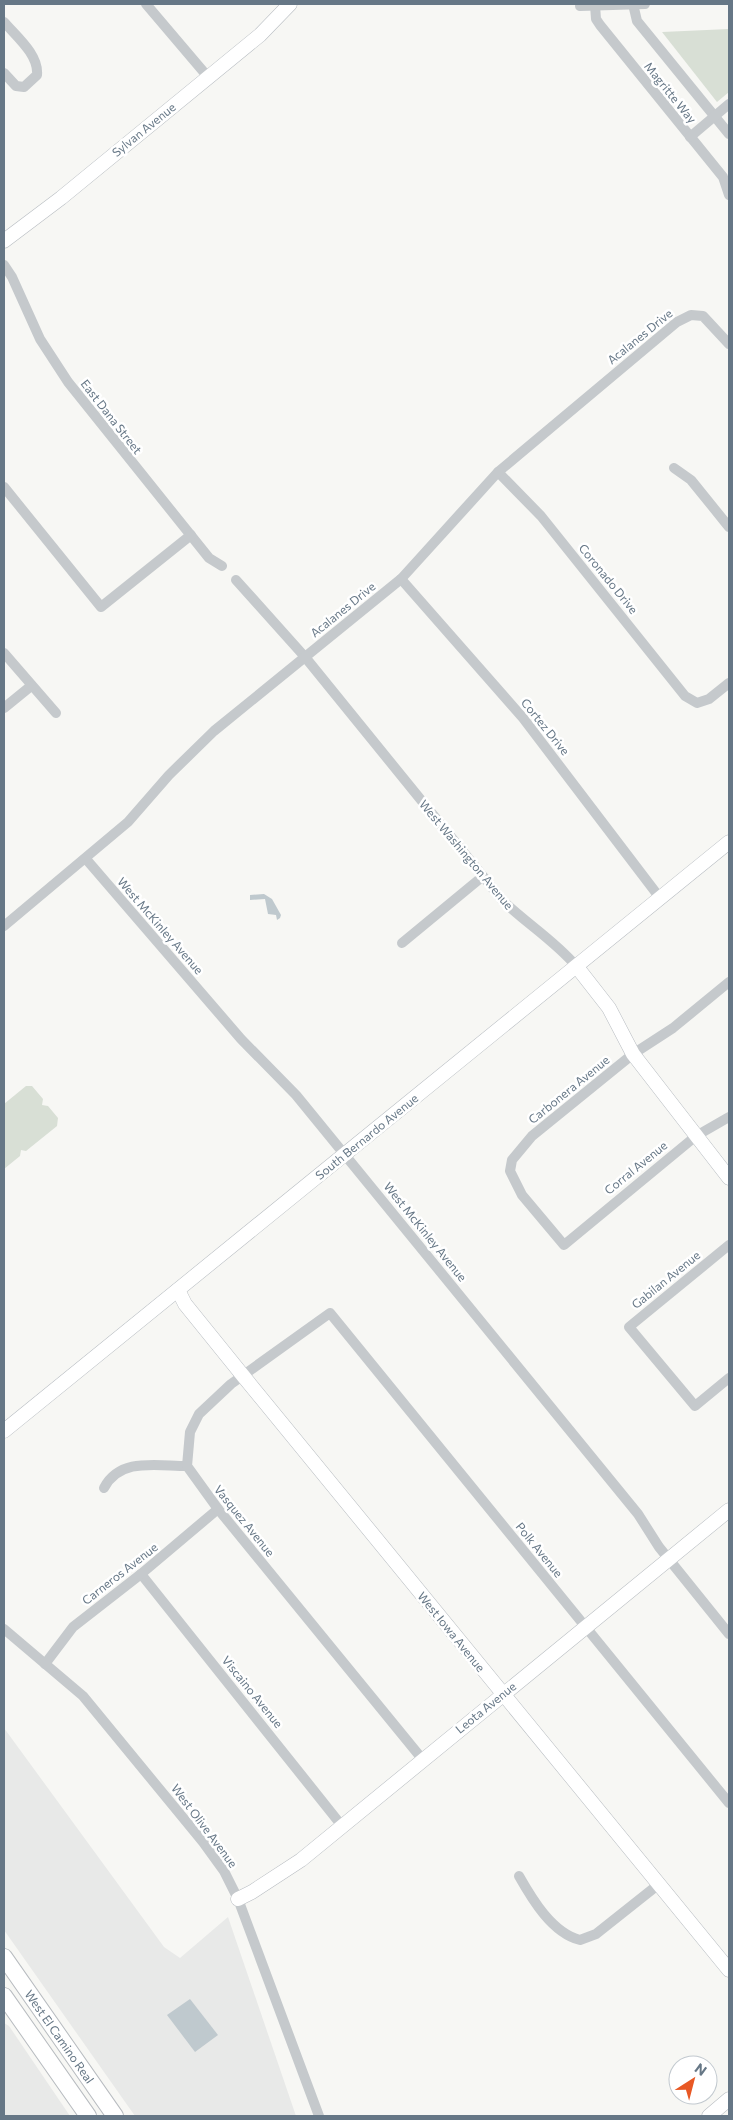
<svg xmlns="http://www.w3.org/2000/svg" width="733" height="2120" font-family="Commissioner,sans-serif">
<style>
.built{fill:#e8e9e8}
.green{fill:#d8dfd5}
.water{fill:#bfc9ce}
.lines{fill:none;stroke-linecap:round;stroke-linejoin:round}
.secondary-casing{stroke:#b7bcc1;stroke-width:15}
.primary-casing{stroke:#b8bcc0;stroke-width:18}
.street{stroke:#c5c9cc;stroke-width:10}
.secondary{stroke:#fff;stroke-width:14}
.primary{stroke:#fff;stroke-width:16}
.labels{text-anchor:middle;stroke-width:5;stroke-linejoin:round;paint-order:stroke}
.street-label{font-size:12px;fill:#667786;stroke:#fff}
</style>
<rect width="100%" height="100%" fill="#f7f7f4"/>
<g class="built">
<path d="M4 1728 164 1947 180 1958 228 1917 296 2116H135L4 1930Z"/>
<path d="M4 2023 9 2026 70 2116H4Z"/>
</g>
<g class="green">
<path d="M729 29V92L717 102 662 32Z"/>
<path d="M26 1086H32L43 1099 42 1105 48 1106 58 1118 57 1126 26 1151 21 1150 20 1156 4 1169V1104Z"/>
</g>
<g class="water">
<path d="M264 894 272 899 281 915 280 918 277 920 276 915 268 914 265 899 250 900V895Z"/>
<path d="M190 1999 218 2035 195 2052 167 2015Z"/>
</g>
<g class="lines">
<defs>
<g id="secondary">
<path d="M4 241 61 198 260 35 290 4"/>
<path d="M577 967 609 1008 633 1054 729 1178"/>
<path d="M178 1290 185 1304 244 1377 729 1970"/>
<path d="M4 1431 729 842"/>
<path d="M238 1899 252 1892 301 1860 729 1510"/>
<path d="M709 2116 729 2099"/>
</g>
<g id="primary">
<path d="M4 1957 115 2116"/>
<path d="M4 1996 88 2116"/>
</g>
</defs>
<use href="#secondary" class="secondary-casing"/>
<use href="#primary" class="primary-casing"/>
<g class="street">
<path d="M146 4 208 77"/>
<path d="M633 4 637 21 729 134"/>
<path d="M595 5 596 19 600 25 723 177 729 195"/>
<path d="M580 6 645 4"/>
<path d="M4 22C17 37 39 55 37 75L24 87 16 86 4 73"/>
<path d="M690 137 729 104"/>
<path d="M4 265 12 277 40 339 68 382 209 558 222 566"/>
<path d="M674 468 691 480 729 527"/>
<path d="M498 472 541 516 685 696 697 703 709 699 729 683"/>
<path d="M4 487 101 607 191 535"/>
<path d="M401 579 523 718 660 898"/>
<path d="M236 580 305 657 503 901C527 924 555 941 577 967"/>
<path d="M4 653 56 713"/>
<path d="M4 708 31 686"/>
<path d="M86 859 241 1039 296 1095 638 1514 659 1547 729 1634"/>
<path d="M4 926 128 822 169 775 214 731 401 579 498 472 677 322 691 315 703 316 729 344"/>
<path d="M402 943 482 877"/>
<path d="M729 982 673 1028 633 1054 532 1136 512 1160 510 1171 522 1195 564 1245 696 1136 729 1117"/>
<path d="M729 1245 629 1327 695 1406 729 1378"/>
<path d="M104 1488C120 1457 157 1466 187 1466"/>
<path d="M141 1574 342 1826"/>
<path d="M4 1629 83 1696 203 1842 224 1871 238 1899 319 2116"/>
<path d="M45 1664 73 1627 141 1574 218 1509"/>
<path d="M423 1760 218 1509 187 1466 190 1432 199 1414 231 1384 330 1313 729 1803"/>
<path d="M519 1876C532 1899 552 1933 580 1940L596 1934 659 1884"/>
</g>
<use href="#secondary" class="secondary"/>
<use href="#primary" class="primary"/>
</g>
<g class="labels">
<g class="street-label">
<text transform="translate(670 93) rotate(51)" y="4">Magritte Way</text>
<text transform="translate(144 130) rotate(-39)" y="4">Sylvan Avenue</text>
<text transform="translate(640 337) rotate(-39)" y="4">Acalanes Drive</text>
<text transform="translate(111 417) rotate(52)" y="4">East Dana Street</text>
<text transform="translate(608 579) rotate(51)" y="4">Coronado Drive</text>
<text transform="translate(343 610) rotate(-39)" y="4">Acalanes Drive</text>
<text transform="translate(545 727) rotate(51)" y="4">Cortez Drive</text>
<text transform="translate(466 855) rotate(50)" y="4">West Washington Avenue</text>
<text transform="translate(160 926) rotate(49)" y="4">West McKinley Avenue</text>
<text transform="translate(569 1090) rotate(-39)" y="4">Carbonera Avenue</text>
<text transform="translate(367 1137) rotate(-39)" y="4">South Bernardo Avenue</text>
<text transform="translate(636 1168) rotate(-39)" y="4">Corral Avenue</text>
<text transform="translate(425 1232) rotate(51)" y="4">West McKinley Avenue</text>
<text transform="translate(666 1280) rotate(-39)" y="4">Gabilan Avenue</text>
<text transform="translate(244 1521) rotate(51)" y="4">Vasquez Avenue</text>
<text transform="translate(539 1550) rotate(51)" y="4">Polk Avenue</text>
<text transform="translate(120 1574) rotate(-38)" y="4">Carneros Avenue</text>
<text transform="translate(451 1632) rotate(51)" y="4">West Iowa Avenue</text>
<text transform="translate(252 1692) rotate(51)" y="4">Viscaino Avenue</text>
<text transform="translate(486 1708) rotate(-39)" y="4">Leota Avenue</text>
<text transform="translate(204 1826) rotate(53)" y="4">West Olive Avenue</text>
<text transform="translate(59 2037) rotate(55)" y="4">West El Camino Real</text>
</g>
</g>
<rect width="733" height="2120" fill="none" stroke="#667786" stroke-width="10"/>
<g transform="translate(693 2080) rotate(36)"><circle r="24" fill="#ffffff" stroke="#c2c9cf"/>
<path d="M0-4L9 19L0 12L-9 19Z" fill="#e85824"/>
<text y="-8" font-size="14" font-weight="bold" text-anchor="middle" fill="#667786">N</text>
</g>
</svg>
